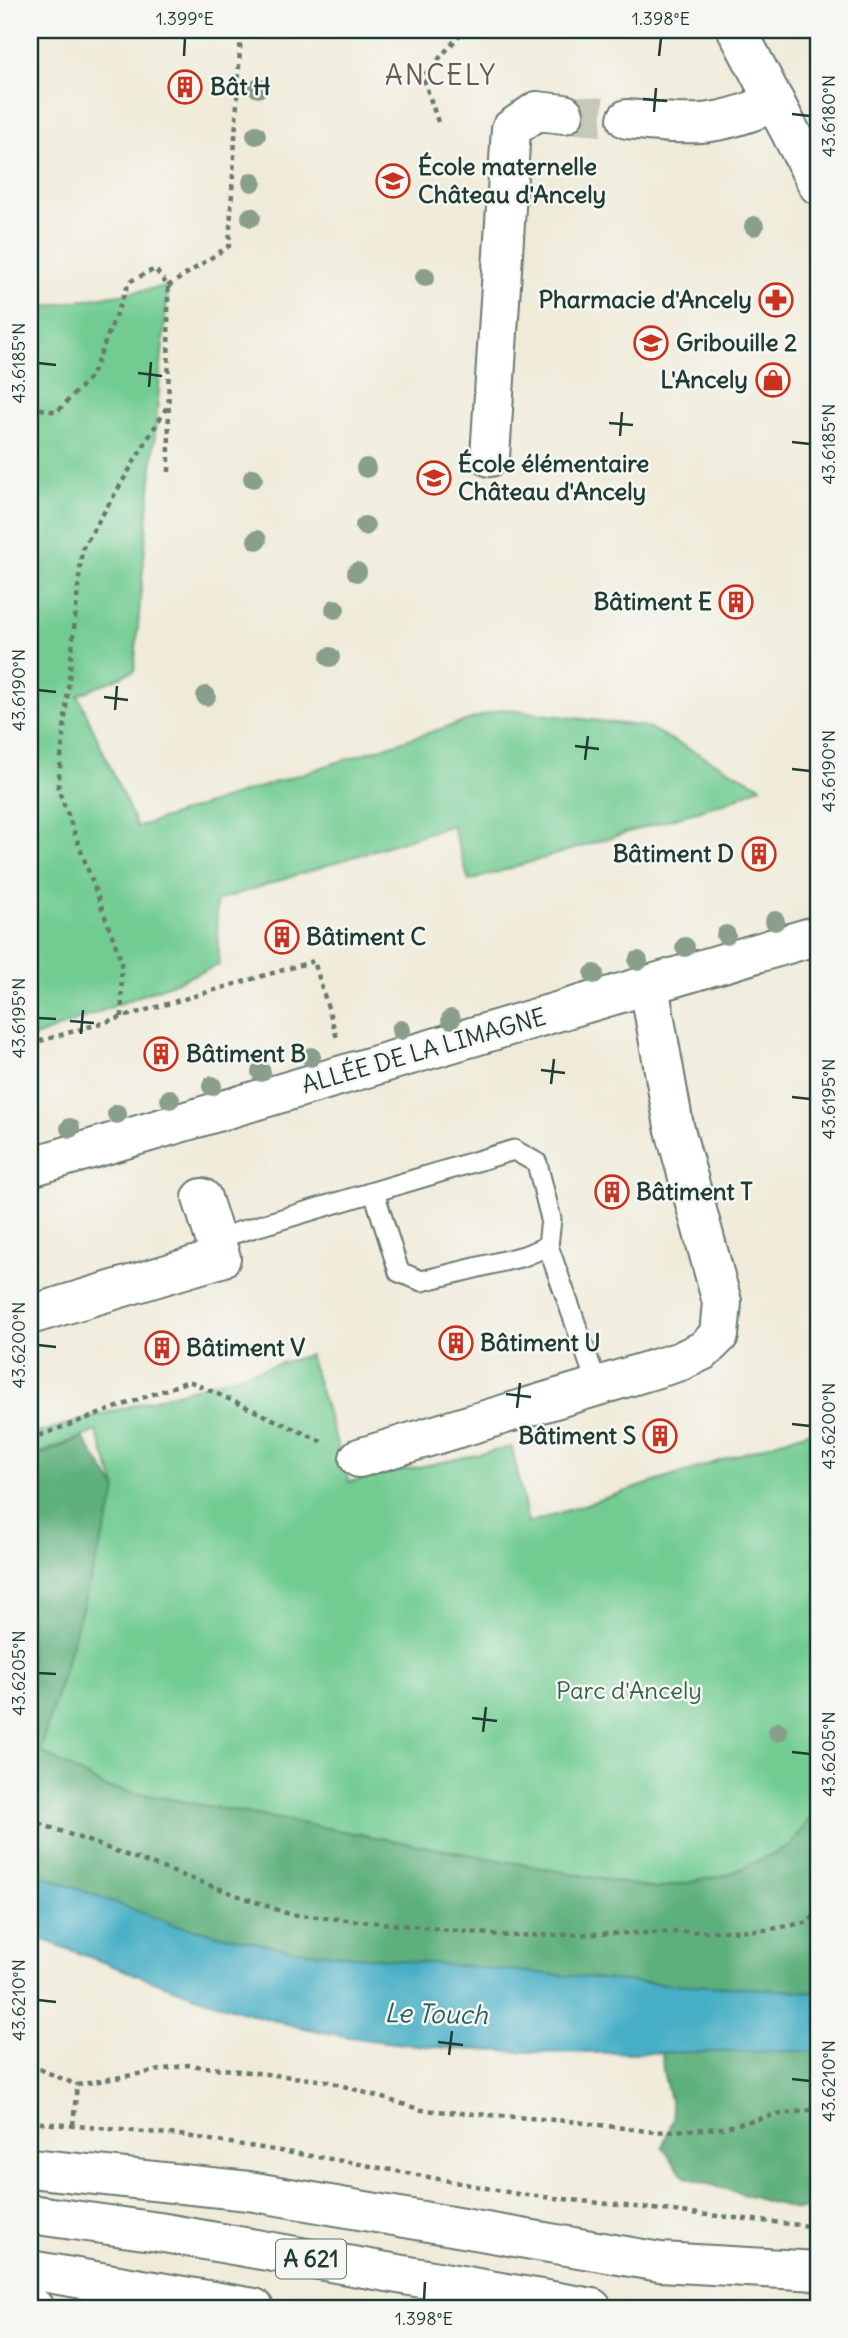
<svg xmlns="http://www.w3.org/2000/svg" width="848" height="2338" font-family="Delius,sans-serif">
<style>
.green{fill:#72cc92;stroke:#488463;stroke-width:2}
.forest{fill:#5db07c;stroke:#3e7658;stroke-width:2}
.water{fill:#46afc5;stroke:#32767c;stroke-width:2}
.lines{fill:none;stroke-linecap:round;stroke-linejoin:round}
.minor-tunnel{stroke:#c6c8b8;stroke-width:38;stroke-dasharray:38 19;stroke-linecap:butt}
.service-casing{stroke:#687a6e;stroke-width:23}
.minor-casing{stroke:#687a6e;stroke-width:42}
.tertiary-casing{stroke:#687a6e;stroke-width:42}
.motorway-casing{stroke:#687a6e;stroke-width:42}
.path{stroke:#687a6e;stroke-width:4.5;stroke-dasharray:5 5;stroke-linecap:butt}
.service{stroke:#fff;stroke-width:19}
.minor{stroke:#fff;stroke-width:38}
.tertiary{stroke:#fff;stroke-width:38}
.motorway{stroke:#fff;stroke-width:38}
.tree{fill:#899f8b}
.ticks{fill:none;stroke:#1f3d34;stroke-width:2.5}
.labels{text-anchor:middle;stroke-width:5;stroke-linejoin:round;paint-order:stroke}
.shield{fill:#f6f6f2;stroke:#60746d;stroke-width:2}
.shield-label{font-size:23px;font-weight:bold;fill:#1f3d34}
.poi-label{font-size:24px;font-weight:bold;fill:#1f3d34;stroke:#f6f6f2;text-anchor:start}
.street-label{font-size:24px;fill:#1f3d34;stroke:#f6f6f2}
.park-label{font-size:24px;fill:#34614c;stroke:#f6f6f2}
.water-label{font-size:26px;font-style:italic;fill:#2b5f60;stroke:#f6f6f2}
.quarter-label{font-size:28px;letter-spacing:2px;fill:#645c52;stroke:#f6f6f2}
.neatline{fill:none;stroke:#1f3d34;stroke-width:2.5}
.ticks-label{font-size:18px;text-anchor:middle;fill:#1f3d34}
</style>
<rect width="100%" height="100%" fill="#f6f6f2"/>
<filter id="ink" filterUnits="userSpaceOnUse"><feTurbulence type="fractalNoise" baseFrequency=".0143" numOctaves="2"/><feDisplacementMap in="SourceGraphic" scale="14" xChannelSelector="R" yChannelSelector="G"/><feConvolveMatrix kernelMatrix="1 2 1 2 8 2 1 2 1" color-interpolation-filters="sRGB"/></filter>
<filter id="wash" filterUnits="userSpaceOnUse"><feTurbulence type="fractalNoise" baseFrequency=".00686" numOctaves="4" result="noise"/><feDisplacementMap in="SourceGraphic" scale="28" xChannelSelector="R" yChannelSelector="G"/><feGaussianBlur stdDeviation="1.57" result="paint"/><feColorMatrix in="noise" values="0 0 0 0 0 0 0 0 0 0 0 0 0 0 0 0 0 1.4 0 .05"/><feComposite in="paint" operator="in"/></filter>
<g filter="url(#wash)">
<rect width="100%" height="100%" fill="#f0ebd9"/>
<g class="green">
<path d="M168 286 134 671 78 695 137 827 502 709 647 727 761 786 730 801 469 881 452 825 216 901 219 965 30 1039V309Z"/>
<path d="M309 1355 349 1482 512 1447 528 1523 818 1429V1807L791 1845 728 1875 655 1889 105 1787 39 1751 117 1489 96 1431 30 1457V1435Z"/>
</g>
<g class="forest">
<path d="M83 1438 117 1490 40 1751 105 1787 655 1889 728 1875 791 1845 818 1807V1992L634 1982 291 1950 174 1925 30 1871V1459Z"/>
<path d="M662 2051H818V2209L796 2210 685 2177 662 2147 674 2117 663 2071Z"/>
</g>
<path class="water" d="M30 1871 174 1925 291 1950 634 1982 818 1992V2051C667 2051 513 2060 363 2039 248 2023 138 1974 30 1935Z"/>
</g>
<g filter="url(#ink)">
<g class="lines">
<path class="minor-tunnel" d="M564 114 627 119"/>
<defs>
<g id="service">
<path d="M374 1192 399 1272 422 1281 524 1256 548 1246"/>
<path d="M215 1239 514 1150 537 1163 551 1219 548 1246 598 1387"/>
</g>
<g id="minor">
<path d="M627 119C692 125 713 129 775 102"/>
<path d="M490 457 511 129 537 111 564 114"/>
<path d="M30 1167 818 935"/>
<path d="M30 1315 221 1258 202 1198"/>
<path d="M359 1458 681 1361 704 1350 719 1335 722 1302 674 1126 649 986"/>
</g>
<path id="tertiary" d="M737 30 818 185"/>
<g id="motorway">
<path d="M30 2168 249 2191 660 2262 818 2271"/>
<path d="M30 2214 159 2232 592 2308"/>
<path d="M30 2270 254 2308"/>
<path d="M30 2307 34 2308"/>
</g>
</defs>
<use href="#service" class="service-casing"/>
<use href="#minor" class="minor-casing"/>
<use href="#tertiary" class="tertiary-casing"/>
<use href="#motorway" class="motorway-casing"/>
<g class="path">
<path d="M438 122 423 77 464 30"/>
<path d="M168 286 229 246 241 30"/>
<path d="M30 407 57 412 92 375 129 282 155 269 168 286 169 473"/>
<path d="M122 1017 121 960 58 788 82 549 168 405"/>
<path d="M30 1044 314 961 337 1038"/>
<path d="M30 1439 189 1381 323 1442"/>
<path d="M30 1820 289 1914 510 1936 766 1930 809 1922 818 1910"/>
<path d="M30 2065 77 2085"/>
<path d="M30 2122 180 2135 349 2162 518 2194 818 2227"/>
<path d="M73 2125 77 2085 188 2065 327 2081 422 2110 569 2121 654 2132 723 2128 774 2115 818 2109"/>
</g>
<use href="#service" class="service"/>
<use href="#minor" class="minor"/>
<use href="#tertiary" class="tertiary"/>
<use href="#motorway" class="motorway"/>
</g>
<g class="tree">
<circle cx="258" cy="88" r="10"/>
<circle cx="256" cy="135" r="10"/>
<circle cx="252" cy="182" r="10"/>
<circle cx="251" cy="217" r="10"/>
<circle cx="754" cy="226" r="10"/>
<circle cx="425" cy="277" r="10"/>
<circle cx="366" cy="468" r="10"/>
<circle cx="253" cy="478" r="10"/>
<circle cx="365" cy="526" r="10"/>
<circle cx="257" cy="540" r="10"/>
<circle cx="357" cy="572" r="10"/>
<circle cx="335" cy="609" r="10"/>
<circle cx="330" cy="657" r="10"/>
<circle cx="206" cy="696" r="10"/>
<circle cx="775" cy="921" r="10"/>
<circle cx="726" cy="935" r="10"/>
<circle cx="685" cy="947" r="10"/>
<circle cx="638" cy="961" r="10"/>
<circle cx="594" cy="974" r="10"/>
<circle cx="451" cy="1019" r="10"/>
<circle cx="401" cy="1030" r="10"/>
<circle cx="311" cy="1057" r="10"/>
<circle cx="261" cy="1072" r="10"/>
<circle cx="212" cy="1086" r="10"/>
<circle cx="170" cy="1099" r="10"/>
<circle cx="117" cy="1114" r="10"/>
<circle cx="70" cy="1128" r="10"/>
<circle cx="778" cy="1732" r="10"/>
</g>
</g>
<path class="ticks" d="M184 56 185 38M659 56 661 38M643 99 667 101M654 112 656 88M792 114 810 116M38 363 56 365M138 373 162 376M149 387 151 362M609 423 633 425M620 436 622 412M792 442 810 444M38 690 56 692M104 697 128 700M115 710 117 686M575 746 599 749M585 760 588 736M792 769 810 771M38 1018 56 1019M70 1021 94 1023M81 1034 83 1010M541 1070 565 1073M551 1084 554 1059M792 1097 810 1099M38 1345 56 1347M506 1394 531 1397M517 1408 520 1383M792 1424 810 1426M38 1673 56 1674M472 1718 497 1721M483 1732 486 1707M792 1752 810 1754M38 2000 56 2002M438 2042 463 2045M449 2055 452 2031M792 2079 810 2081M424 2300 425 2282"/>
<defs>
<symbol id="building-ring" viewBox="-11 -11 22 22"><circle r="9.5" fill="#f6f6f2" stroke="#c8321e" stroke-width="1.5"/><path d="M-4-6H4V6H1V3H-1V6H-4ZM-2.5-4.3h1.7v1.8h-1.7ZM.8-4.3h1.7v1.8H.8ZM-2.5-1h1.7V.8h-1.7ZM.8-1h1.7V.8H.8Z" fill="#c8321e"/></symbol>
<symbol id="school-ring" viewBox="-11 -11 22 22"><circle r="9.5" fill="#f6f6f2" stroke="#c8321e" stroke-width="1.5"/><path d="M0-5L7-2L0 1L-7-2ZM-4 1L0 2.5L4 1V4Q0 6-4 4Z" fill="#c8321e"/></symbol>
<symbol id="pharmacy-ring" viewBox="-11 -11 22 22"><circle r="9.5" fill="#f6f6f2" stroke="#c8321e" stroke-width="1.5"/><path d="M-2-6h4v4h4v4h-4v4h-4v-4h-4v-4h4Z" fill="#c8321e"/></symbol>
<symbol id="shop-ring" viewBox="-11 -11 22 22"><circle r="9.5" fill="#f6f6f2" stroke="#c8321e" stroke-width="1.5"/><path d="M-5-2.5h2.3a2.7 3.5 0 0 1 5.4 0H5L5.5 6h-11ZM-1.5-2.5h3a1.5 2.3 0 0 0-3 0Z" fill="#c8321e"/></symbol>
</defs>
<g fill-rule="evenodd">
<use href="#building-ring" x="166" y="68" width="38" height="38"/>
<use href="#school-ring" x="374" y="162" width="38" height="38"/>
<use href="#pharmacy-ring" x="757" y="281" width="38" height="38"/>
<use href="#school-ring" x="632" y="324" width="38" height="38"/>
<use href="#shop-ring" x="754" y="361" width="38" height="38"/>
<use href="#school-ring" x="415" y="459" width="38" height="38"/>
<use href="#building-ring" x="717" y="583" width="38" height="38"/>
<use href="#building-ring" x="740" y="835" width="38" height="38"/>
<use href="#building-ring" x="263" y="918" width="38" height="38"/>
<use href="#building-ring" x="142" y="1035" width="38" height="38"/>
<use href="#building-ring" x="593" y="1173" width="38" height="38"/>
<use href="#building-ring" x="437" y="1324" width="38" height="38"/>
<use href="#building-ring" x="143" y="1329" width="38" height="38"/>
<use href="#building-ring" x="641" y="1417" width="38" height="38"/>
</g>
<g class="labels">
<rect class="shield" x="276" y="2239.5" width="70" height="39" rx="5"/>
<g class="shield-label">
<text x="311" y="2267">A 621</text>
</g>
<g class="poi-label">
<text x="210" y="95">Bât H</text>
<text x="418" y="175">École maternelle<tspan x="418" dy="28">Château d'Ancely</tspan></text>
<text x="752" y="308" text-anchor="end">Pharmacie d'Ancely</text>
<text x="676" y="351">Gribouille 2</text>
<text x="748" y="388" text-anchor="end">L'Ancely</text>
<text x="458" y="472">École élémentaire<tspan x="458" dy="28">Château d'Ancely</tspan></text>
<text x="712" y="610" text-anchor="end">Bâtiment E</text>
<text x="734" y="862" text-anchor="end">Bâtiment D</text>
<text x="306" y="945">Bâtiment C</text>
<text x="186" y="1062">Bâtiment B</text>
<text x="636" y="1200">Bâtiment T</text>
<text x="480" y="1351">Bâtiment U</text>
<text x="186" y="1356">Bâtiment V</text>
<text x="636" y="1444" text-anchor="end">Bâtiment S</text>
</g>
<g class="street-label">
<text transform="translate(424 1051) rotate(-16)" y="8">ALLÉE DE LA LIMAGNE</text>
</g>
<g class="park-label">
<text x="629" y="1699">Parc d'Ancely</text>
</g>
<g class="water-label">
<text transform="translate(436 2014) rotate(1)" y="9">Le Touch</text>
</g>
<g class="quarter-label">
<text x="441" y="85">ANCELY</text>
</g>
</g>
<rect width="848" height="2338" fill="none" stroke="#f6f6f2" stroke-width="77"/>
<rect x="38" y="38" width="772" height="2262" class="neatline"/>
<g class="ticks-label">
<text x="185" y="25">1.399°E</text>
<text x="661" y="25">1.398°E</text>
<text transform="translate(829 116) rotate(-90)" y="6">43.6180°N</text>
<text transform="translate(19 363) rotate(-90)" y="6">43.6185°N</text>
<text transform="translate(829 444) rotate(-90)" y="6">43.6185°N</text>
<text transform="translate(19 690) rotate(-90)" y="6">43.6190°N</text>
<text transform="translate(829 771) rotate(-90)" y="6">43.6190°N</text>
<text transform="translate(19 1018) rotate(-90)" y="6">43.6195°N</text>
<text transform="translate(829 1099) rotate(-90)" y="6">43.6195°N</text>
<text transform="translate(19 1345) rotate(-90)" y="6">43.6200°N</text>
<text transform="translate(829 1426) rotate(-90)" y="6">43.6200°N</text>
<text transform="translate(19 1673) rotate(-90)" y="6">43.6205°N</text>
<text transform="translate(829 1754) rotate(-90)" y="6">43.6205°N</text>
<text transform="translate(19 2000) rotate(-90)" y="6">43.6210°N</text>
<text transform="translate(829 2081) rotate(-90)" y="6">43.6210°N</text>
<text x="424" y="2325">1.398°E</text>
</g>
</svg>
